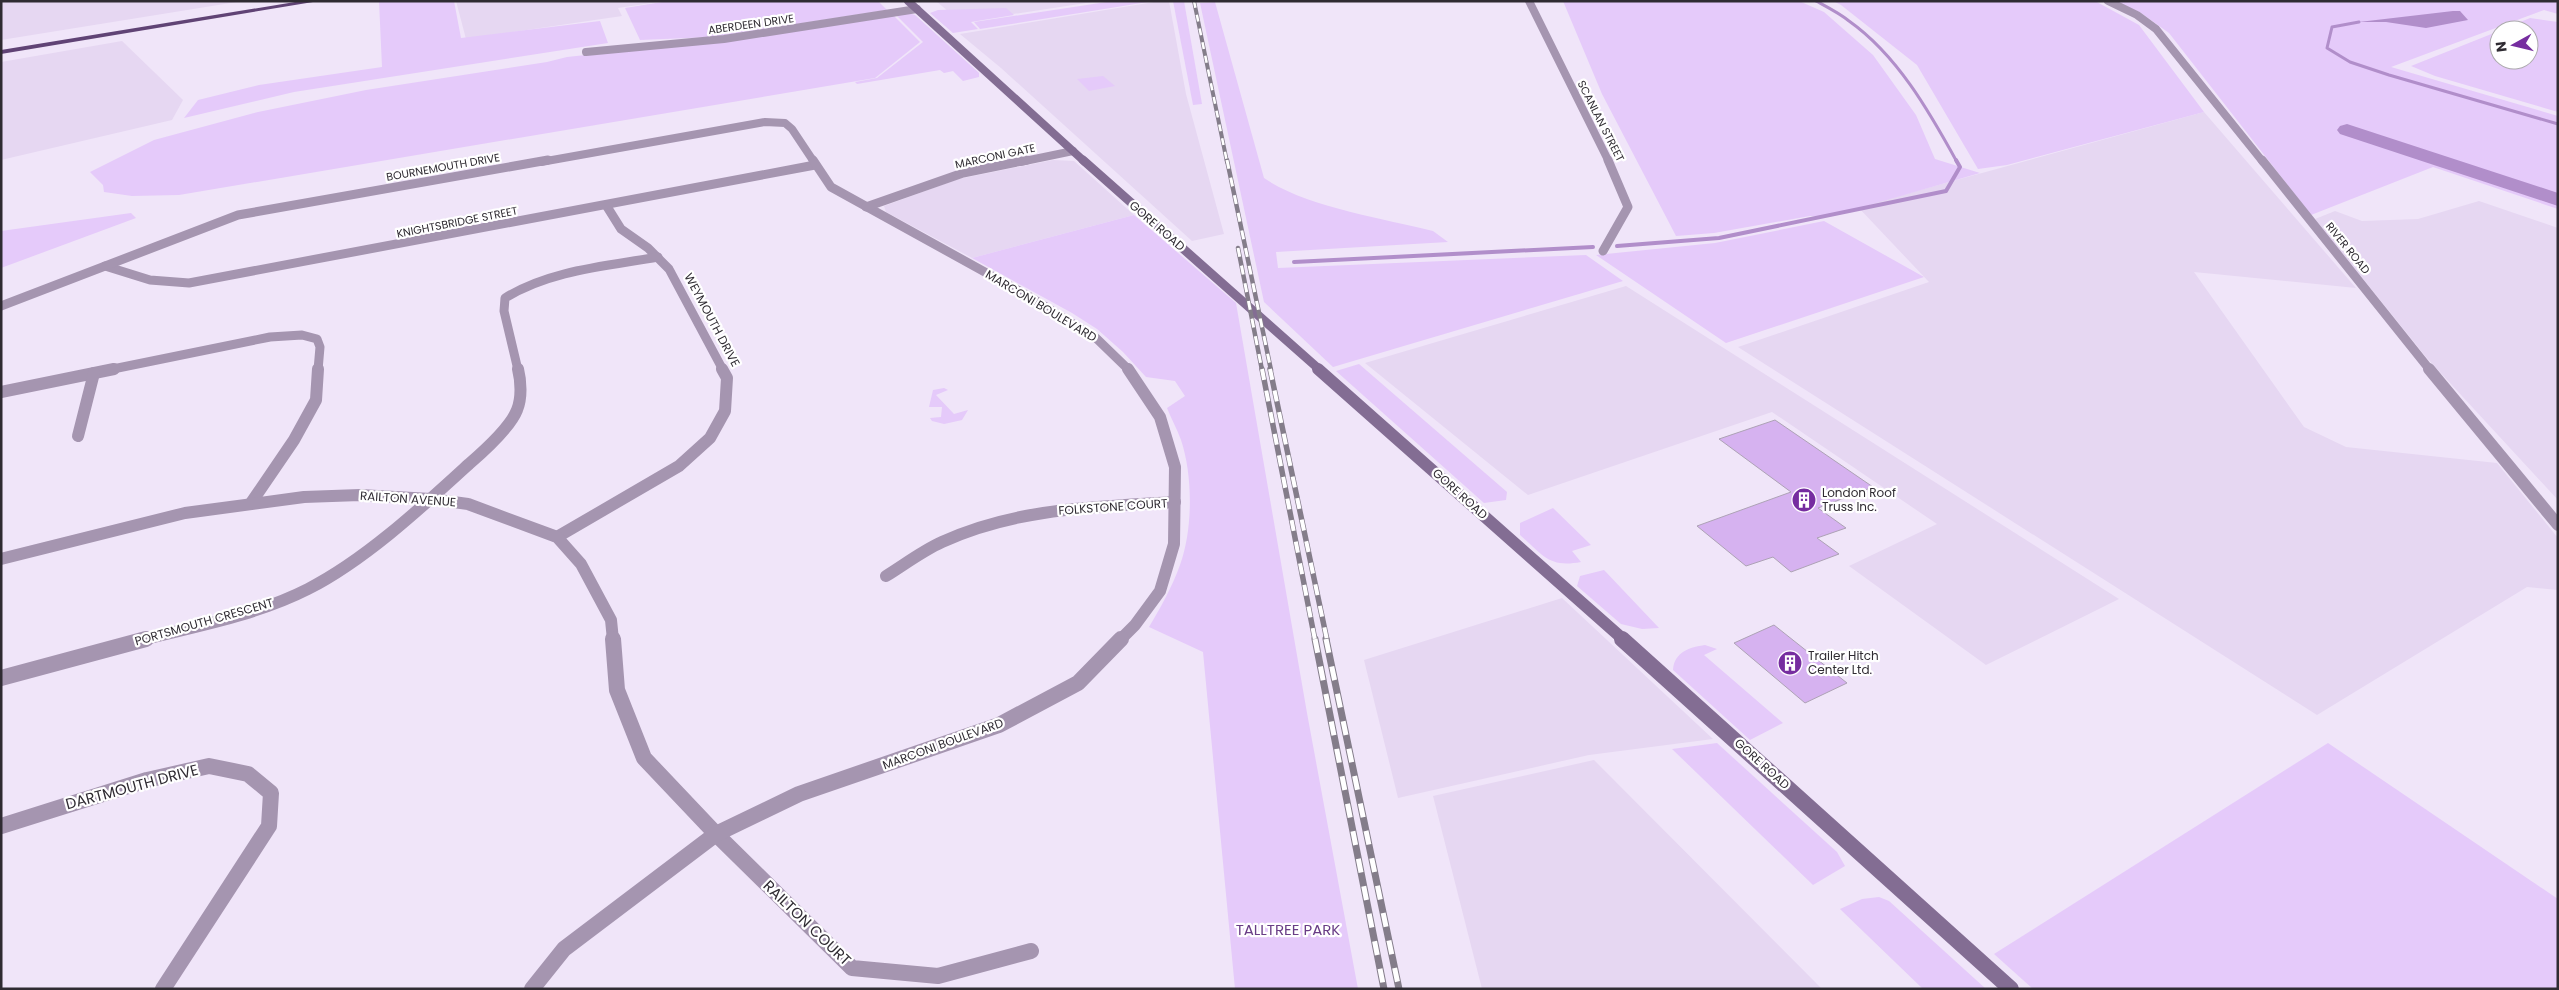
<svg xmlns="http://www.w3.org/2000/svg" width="2559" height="990" font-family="Poppins,sans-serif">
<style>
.built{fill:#e6d7f2}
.green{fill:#e5cafa}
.water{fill:#b18eca}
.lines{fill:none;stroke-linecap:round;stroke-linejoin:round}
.stream-far1{stroke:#b18eca;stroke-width:3}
.stream{stroke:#b18eca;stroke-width:4}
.river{fill:#b18eca;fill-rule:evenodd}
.building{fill:#d6b2f0;stroke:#ada2b5}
.minor-far3{stroke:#a595b0;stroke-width:8}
.minor-far2{stroke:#a595b0;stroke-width:9}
.minor-far1{stroke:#a595b0;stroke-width:12}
.minor{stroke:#a595b0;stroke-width:16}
.tertiary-far3{stroke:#a595b0;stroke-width:8}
.tertiary-far2{stroke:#a595b0;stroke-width:9}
.tertiary-far1{stroke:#a595b0;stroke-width:12}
.tertiary{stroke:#a595b0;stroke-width:16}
.secondary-far3{stroke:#836d93;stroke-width:8}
.secondary-far2{stroke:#836d93;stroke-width:9}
.secondary-far1{stroke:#836d93;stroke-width:12}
.secondary{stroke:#836d93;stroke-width:16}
.trunk{fill:#604375;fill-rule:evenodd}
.rail-far3-casing{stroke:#847d8a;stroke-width:4}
.rail-far2-casing{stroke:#847d8a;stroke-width:4.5}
.rail-far1-casing{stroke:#847d8a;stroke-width:5.5}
.rail-casing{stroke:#847d8a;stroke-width:7}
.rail-far3{stroke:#fff;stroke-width:2.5;stroke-dasharray:7;stroke-linecap:butt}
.rail-far2{stroke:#fff;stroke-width:3;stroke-dasharray:9;stroke-linecap:butt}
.rail-far1{stroke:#fff;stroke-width:4;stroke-dasharray:11;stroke-linecap:butt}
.rail{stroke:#fff;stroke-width:5;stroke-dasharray:14;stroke-linecap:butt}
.labels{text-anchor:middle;stroke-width:4.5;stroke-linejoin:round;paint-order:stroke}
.far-street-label{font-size:11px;fill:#2f2b32;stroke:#fff}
.street-label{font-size:12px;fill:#2f2b32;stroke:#fff}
.poi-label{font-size:12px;fill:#2f2b32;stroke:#fff;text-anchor:start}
.near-street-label{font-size:15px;fill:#2f2b32;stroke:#fff}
.near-park-label{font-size:15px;fill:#693d86;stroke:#fff}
</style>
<rect width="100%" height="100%" fill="#f0e5f9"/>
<g class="built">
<path d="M1 1H243L1 40Z"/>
<path d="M456 1H665L618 8 622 16 466 39Z"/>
<path d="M936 1H1099L961 22Z"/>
<path d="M1160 1H1169L1186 94 1224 234 1192 241 1001 68 960 34Z"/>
<path d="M122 41 183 100 172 120 1 160V62Z"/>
<path d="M2204 112 2356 288 2194 272 2304 427 2346 447 2497 463 2558 538V590L2527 587 2317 715 1738 347 1929 282 1858 207Z"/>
<path d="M1053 160 1074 161 1134 215 972 258 886 212 884 206 958 179Z"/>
<path d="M2479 201 2558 228V500L2426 357 2315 219 2335 211 2362 221 2418 219Z"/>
<path d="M1626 286 2119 599 1986 665 1849 566 1937 524 1772 412 1528 495 1365 363Z"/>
<path d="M1562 598 1713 739 1589 755 1398 798 1364 660Z"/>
<path d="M1594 760 1822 989H1482L1433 796Z"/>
</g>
<g class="green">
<path d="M379 1H454L461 38 600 21 608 43 294 92 184 118 198 100 259 85 382 67Z"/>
<path d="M668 1H878L887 10 712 37 640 40 625 8Z"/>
<path d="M1113 1H1154L980 29 974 22Z"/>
<path d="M1173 1H1184L1202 104 1193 105Z"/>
<path d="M1563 1H1799L1824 12 1873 55 1916 115 1935 159 1980 173 1828 217 1810 216 1714 233 1676 236 1602 94Z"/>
<path d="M1833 1H2095L2139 25 2204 112 2007 165 1978 169 1917 65 1841 5Z"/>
<path d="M2115 1H2558V14L2544 10 2391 67 2558 116V209L2433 167 2311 215 2169 33 2141 13Z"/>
<path d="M1215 2 1264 178C1306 207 1383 218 1433 231L1448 242 1276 252 1278 268 1586 255 1623 281 1333 367 1264 302 1200 3Z"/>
<path d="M1006 8 1014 15 971 22 978 29 953 33 930 13 938 10Z"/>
<path d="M909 13 915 15 979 73V77L963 81 953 71 944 73 940 70 857 84 855 82 877 78 923 42 895 14Z"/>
<path d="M894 16 920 42 875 78 179 195 132 196 104 192 103 185 90 172 154 140 258 112 366 90 547 62 567 57 772 35Z"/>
<path d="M2530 18 2558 22V112L2435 76 2411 66 2499 31V60H2529V30H2501Z"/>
<path d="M1103 76 1115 86 1089 91 1077 79Z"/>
<path d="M131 213 136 218 1 268V231Z"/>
<path d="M1134 215 1236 303 1307 713 1358 989H1235L1203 652 1149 627C1161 607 1172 587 1180 565 1193 529 1193 476 1181 440 1177 429 1171 418 1167 408L1185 396 1175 381 1146 377 1123 352 1097 329 1072 313 972 258Z"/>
<path d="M1824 221 1924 277 1726 343 1596 255 1715 243Z"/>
<path d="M1359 364 1507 492 1506 500 1484 503 1336 371Z"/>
<path d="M944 388 948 390 936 395 954 414 968 410 962 420 944 424 932 421 930 418 941 417 942 407H929L933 390Z"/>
<path d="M1553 508 1591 545 1572 551 1581 562C1548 568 1543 555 1520 535V523Z"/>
<path d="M1604 570 1659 628 1642 629 1621 624 1577 586 1580 576Z"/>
<path d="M1705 645 1717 649 1704 655 1783 723 1750 740 1673 670C1674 652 1690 647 1705 645Z"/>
<path d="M1717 743 1837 852 1845 866 1813 885 1672 749Z"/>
<path d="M2328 743 2558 899V989H2033L1994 954Z"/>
<path d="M1879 897 1889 901 1986 989H1923L1840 909 1862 899Z"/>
</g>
<path class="water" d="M2453 11H2460L2468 20 2426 28 2386 22H2359Z"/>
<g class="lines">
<g class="stream-far1">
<path d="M1816 1C1827 7 1839 13 1849 21 1897 55 1929 111 1957 162"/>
<path d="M2359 22 2332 27 2327 48 2350 62 2389 75 2558 124"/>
</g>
<g class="stream">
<path d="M1617 246 1719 238 1946 191 1960 167 1956 160"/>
<path d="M1294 262 1593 247"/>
</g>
<path class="river" d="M2347 124 2558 193V206L2340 134 2337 130 2340 126Z"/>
</g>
<g class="building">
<path d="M1775 420 1873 487 1818 508 1846 528 1817 538 1839 554 1791 572 1773 557 1746 566 1697 526 1791 492 1719 439Z"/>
<path d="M1774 625 1847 683 1805 703 1734 643Z"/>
</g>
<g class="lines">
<g class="minor-far3">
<path d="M1529 1 1609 162"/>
<path d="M586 52 724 39 917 9"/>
</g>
<g class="minor-far2">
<path d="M606 205 621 229 648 248 669 269 723 370"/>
<path d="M1603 251 1628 207 1608 160"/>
<path d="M105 266 150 280 189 283 815 165"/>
<path d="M108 370 270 337 302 335 317 339 320 347 318 370"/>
<path d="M518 370 504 311 505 298C550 270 607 266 658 257"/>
</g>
<g class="minor-far1">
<path d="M1 392 114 369"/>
<path d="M78 436 94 373"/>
<path d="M251 503 294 440 316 400 318 369"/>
<path d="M557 537 679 466 710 438 725 411 727 378 722 369"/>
<path d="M886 576C904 565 922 551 942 542 1015 508 1096 507 1175 502"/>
<path d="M141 640C197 626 257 615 308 589 365 560 422 507 469 464 484 451 510 428 517 410 522 398 521 381 518 369"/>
</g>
<g class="minor">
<path d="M1 678 146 639"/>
<path d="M1 826 147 780 209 766 248 774 271 793 269 826 163 989"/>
<path d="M716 834 852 968 938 976 1031 951"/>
</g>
<g class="tertiary-far3">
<path d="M2108 1 2137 15 2156 29 2263 162"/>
<path d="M541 162 765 122 785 123 792 129 814 162"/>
<path d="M1020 162 1073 151"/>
</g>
<g class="tertiary-far2">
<path d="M813 160 831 187 1030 297 1096 338 1129 370"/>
<path d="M2262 160 2430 370"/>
<path d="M866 207 963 173 1027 160"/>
<path d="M1 306 238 215 548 160"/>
</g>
<g class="tertiary-far1">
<path d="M2429 369 2558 525"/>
<path d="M1 559 185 513 304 497 360 495 431 499 468 504 557 537 581 564 611 620 613 640"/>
<path d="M1120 640 1135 625 1160 591 1174 544 1175 467 1160 417 1128 369"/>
</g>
<g class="tertiary">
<path d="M613 639 617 690 644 758 716 834"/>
<path d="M532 989 564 949 716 834 799 794 999 725 1078 683 1121 639"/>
</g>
<path class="secondary-far3" d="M908 1 1085 162"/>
<path class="secondary-far2" d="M1083 160 1320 370"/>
<path class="secondary-far1" d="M1318 369 1624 640"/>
<path class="secondary" d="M1622 639 2011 989"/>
<path class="trunk" d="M301 1H319L1 54V50Z"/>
<defs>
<path id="rail-far3" d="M1194 1 1227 162"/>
<g id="rail-far2">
<path d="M1227 160 1271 370"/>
<path d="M1238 248 1262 370"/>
</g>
<g id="rail-far1">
<path d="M1262 369 1315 640"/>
<path d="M1270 369 1327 640"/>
</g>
<g id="rail">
<path d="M1315 639 1384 989"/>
<path d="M1326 639 1399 989"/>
</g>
</defs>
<use href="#rail-far3" class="rail-far3-casing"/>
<use href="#rail-far2" class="rail-far2-casing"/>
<use href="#rail-far1" class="rail-far1-casing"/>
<use href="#rail" class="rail-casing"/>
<use href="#rail-far3" class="rail-far3"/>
<use href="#rail-far2" class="rail-far2"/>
<use href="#rail-far1" class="rail-far1"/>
<use href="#rail" class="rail"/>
</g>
<defs>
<symbol id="building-disc" viewBox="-11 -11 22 22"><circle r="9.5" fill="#762da0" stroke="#fff"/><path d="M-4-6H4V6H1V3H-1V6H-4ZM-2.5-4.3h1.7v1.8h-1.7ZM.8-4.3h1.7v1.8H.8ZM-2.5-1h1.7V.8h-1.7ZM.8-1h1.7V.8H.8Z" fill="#fff"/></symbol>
</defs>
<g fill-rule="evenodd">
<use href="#building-disc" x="1790" y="486" width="28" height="28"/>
<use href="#building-disc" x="1776" y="649" width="28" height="28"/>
</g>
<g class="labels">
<g class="far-street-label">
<text transform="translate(751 24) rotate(-8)" y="4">ABERDEEN DRIVE</text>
<text transform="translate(1601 121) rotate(63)" y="4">SCANLAN STREET</text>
<text transform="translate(995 156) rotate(-12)" y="4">MARCONI GATE</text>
<text transform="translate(443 167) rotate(-10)" y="4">BOURNEMOUTH DRIVE</text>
<text transform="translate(457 222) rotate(-11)" y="4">KNIGHTSBRIDGE STREET</text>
<text transform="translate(2348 248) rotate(51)" y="4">RIVER ROAD</text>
</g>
<g class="street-label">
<text transform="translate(1157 226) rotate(41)" y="4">GORE ROAD</text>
<text transform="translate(1041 306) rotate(31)" y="4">MARCONI BOULEVARD</text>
<text transform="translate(712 320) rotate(62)" y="4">WEYMOUTH DRIVE</text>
<text transform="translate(1460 494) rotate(42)" y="4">GORE ROAD</text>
<text transform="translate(408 499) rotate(4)" y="4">RAILTON AVENUE</text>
<text transform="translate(1113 507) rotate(-4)" y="4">FOLKSTONE COURT</text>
<text transform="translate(204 622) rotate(-16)" y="4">PORTSMOUTH CRESCENT</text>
<text transform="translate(943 744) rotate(-20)" y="4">MARCONI BOULEVARD</text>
<text transform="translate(1762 764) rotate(42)" y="4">GORE ROAD</text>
</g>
<g class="poi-label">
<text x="1822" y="497">London Roof<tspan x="1822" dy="14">Truss Inc.</tspan></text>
<text x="1808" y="660">Trailer Hitch<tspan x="1808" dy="14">Center Ltd.</tspan></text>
</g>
<g class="near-street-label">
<text transform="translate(132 787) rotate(-15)" y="5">DARTMOUTH DRIVE</text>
<text transform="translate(807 923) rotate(44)" y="5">RAILTON COURT</text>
</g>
<g class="near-park-label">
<text x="1288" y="935">TALLTREE PARK</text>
</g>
</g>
<rect width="2559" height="990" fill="none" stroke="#2f2b32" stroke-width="5"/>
<g transform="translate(2514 45) rotate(262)"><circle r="24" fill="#ffffff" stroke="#acaaad"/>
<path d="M0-4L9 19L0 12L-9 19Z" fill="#762da0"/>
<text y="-8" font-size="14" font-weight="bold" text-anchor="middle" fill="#2f2b32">N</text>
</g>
</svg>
